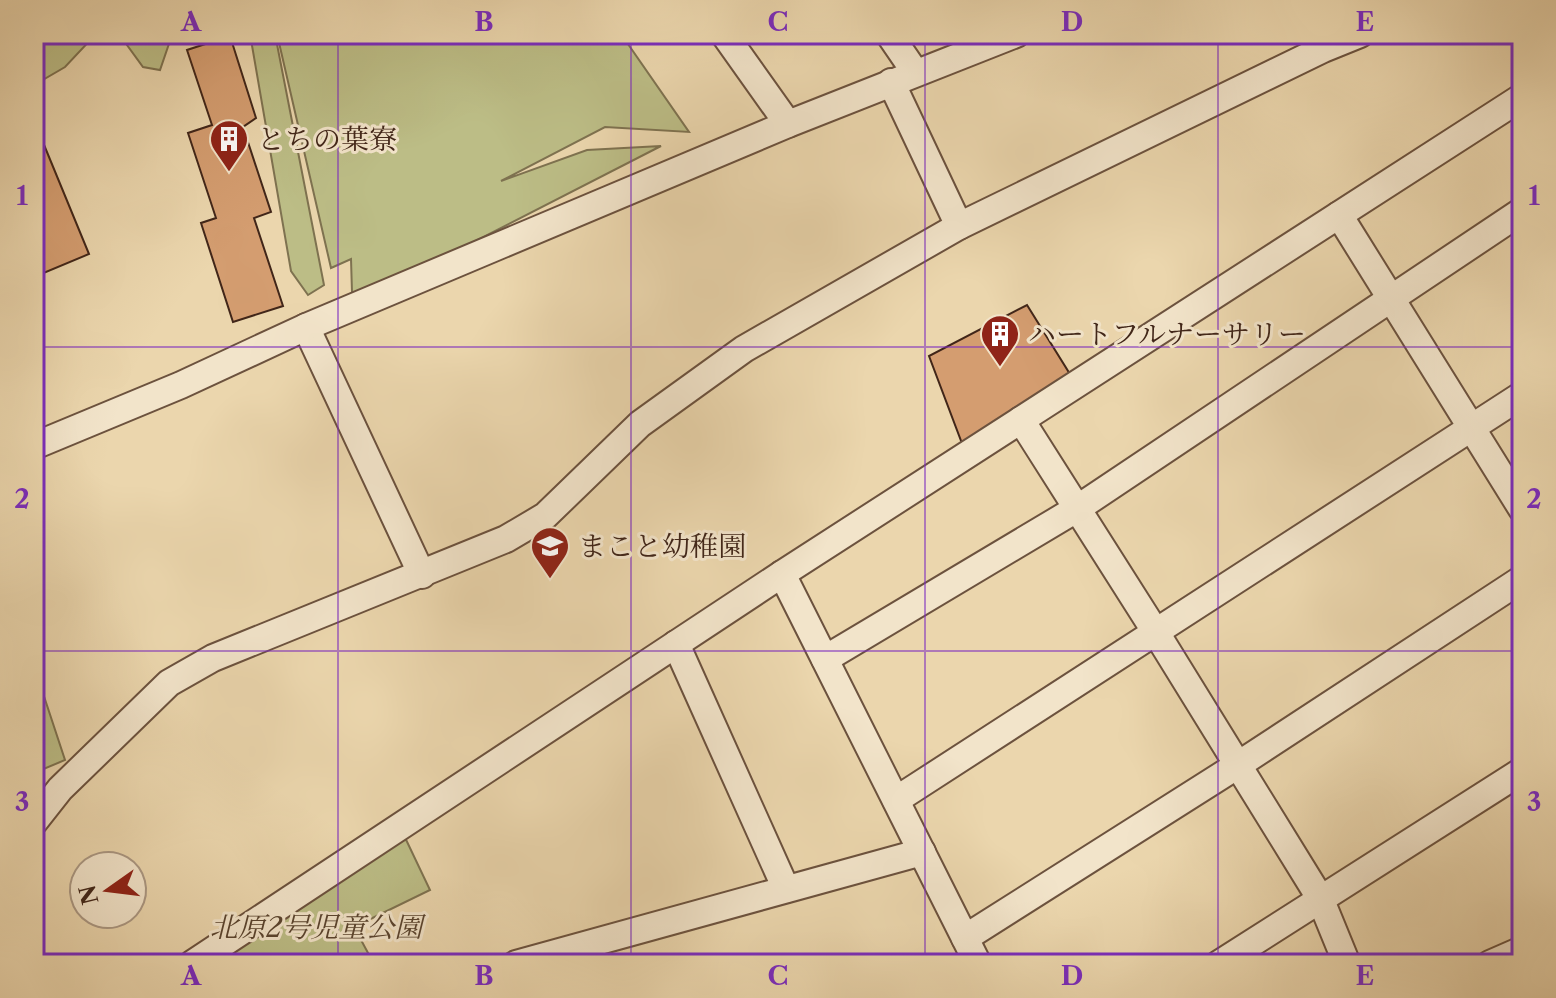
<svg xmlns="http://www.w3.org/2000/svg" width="1556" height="998" font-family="'Libre Caslon Text','Noto Serif JP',serif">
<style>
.green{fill:#bcbd86;stroke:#7e7250;stroke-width:2}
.building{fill:#d49d70;stroke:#412619;stroke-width:2}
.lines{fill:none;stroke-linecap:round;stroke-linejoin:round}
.minor-casing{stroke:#6c523e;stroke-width:30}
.minor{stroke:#f2e4ca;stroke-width:26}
.grid{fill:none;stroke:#7b2cbf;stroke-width:2;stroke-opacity:0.55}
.labels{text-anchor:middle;stroke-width:6;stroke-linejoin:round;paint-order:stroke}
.poi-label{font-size:28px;fill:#412619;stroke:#f2e4ca;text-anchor:start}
.park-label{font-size:28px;font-style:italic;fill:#5a442f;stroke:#f2e4ca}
.neatline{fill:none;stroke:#7b2cbf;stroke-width:3}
.grid-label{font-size:26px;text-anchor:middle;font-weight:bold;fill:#7b2cbf}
</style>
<rect width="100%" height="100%" fill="#ebd6ad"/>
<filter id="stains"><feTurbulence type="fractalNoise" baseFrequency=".0025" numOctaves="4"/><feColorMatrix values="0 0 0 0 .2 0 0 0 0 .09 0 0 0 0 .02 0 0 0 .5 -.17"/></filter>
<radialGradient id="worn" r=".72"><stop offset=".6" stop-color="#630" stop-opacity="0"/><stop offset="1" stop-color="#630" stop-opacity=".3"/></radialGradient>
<g class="green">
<path d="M34 34H96L65 67 34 85Z"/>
<path d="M119 34H174L172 35 160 70 143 67Z"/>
<path d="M250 34H275L324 285 308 295 291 271Z"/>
<path d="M277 34H621L689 132 605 127 501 181 587 150 661 146 372 294 352 292 351 259 331 268Z"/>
<path d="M34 666 65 760 34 773Z"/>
<path d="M400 827 430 890 354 927 374 964H192Z"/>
</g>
<g class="building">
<path d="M230 36 256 118 243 127 271 212 254 218 283 306 233 322 201 223 216 218 188 133 212 125 187 50Z"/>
<path d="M42 140 89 254 34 277V143Z"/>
<path d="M1027 305 1073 379 963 446 929 356Z"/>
</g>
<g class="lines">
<defs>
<g id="minor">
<path d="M724 34 788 124"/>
<path d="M889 34 915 72"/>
<path d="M891 82 959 226"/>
<path d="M1339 215 1522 509"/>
<path d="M306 327 422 575"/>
<path d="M1021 420 1155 631 1320 898 1347 964"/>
<path d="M34 446 181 385 306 327 788 124 1016 34"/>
<path d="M782 574 978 964"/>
<path d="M676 644 786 889"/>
<path d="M825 659 1078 508 1522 211"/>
<path d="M896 800 1522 395"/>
<path d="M34 822 60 789 169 683 213 658 506 539 545 516 640 424 744 349 959 226 1323 49 1360 34"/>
<path d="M965 938 1238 765 1522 579"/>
<path d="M192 964 782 574 1522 97"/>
<path d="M516 964 922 852"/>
<path d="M1219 964 1522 771"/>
<path d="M1490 964 1522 950"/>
</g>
</defs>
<use href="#minor" class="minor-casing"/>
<use href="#minor" class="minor"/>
</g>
<path class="grid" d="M338 34V964M631 34V964M925 34V964M1218 34V964M34 347H1522M34 651H1522"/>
<defs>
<symbol id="building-pin" viewBox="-11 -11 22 30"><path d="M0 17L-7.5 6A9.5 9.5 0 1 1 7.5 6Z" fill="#8f2418" stroke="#f2e4ca"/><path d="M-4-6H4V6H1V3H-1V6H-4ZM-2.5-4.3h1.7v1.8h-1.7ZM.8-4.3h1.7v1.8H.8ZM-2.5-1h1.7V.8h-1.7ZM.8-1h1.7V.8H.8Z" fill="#fff"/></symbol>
<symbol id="school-pin" viewBox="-11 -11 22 30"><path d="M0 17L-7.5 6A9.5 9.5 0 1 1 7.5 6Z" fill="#8f2418" stroke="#f2e4ca"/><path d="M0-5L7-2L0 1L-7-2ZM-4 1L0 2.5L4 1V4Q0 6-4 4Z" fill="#fff"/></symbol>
</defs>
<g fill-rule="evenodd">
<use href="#building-pin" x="207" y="117" width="44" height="60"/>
<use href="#building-pin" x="978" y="312" width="44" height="60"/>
<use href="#school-pin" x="528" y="524" width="44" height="60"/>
</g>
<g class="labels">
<g class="poi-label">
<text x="257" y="149">とちの葉寮</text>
<text x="1028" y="344">ハートフルナーサリー</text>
<text x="578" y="556">まこと幼稚園</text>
</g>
<g class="park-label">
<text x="316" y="937">北原2号児童公園</text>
</g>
</g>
<rect width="1556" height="998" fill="none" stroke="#ebd6ad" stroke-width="88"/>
<g transform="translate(108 890) rotate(256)"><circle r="38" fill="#f2e4ca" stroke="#ab9883" stroke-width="2"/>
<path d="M0-6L14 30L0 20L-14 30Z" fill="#8f2418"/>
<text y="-12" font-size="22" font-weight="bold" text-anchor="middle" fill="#412619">N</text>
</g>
<rect x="44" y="44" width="1468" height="910" class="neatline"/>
<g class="grid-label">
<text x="191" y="31">A</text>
<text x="484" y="31">B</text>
<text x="778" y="31">C</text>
<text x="1072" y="31">D</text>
<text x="1365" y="31">E</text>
<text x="22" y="205">1</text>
<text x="1534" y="205">1</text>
<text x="22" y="508">2</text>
<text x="1534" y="508">2</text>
<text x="22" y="811">3</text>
<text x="1534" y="811">3</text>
<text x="191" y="985">A</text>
<text x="484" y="985">B</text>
<text x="778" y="985">C</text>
<text x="1072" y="985">D</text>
<text x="1365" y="985">E</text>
</g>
<rect width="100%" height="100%" filter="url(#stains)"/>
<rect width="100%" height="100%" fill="url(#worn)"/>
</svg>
